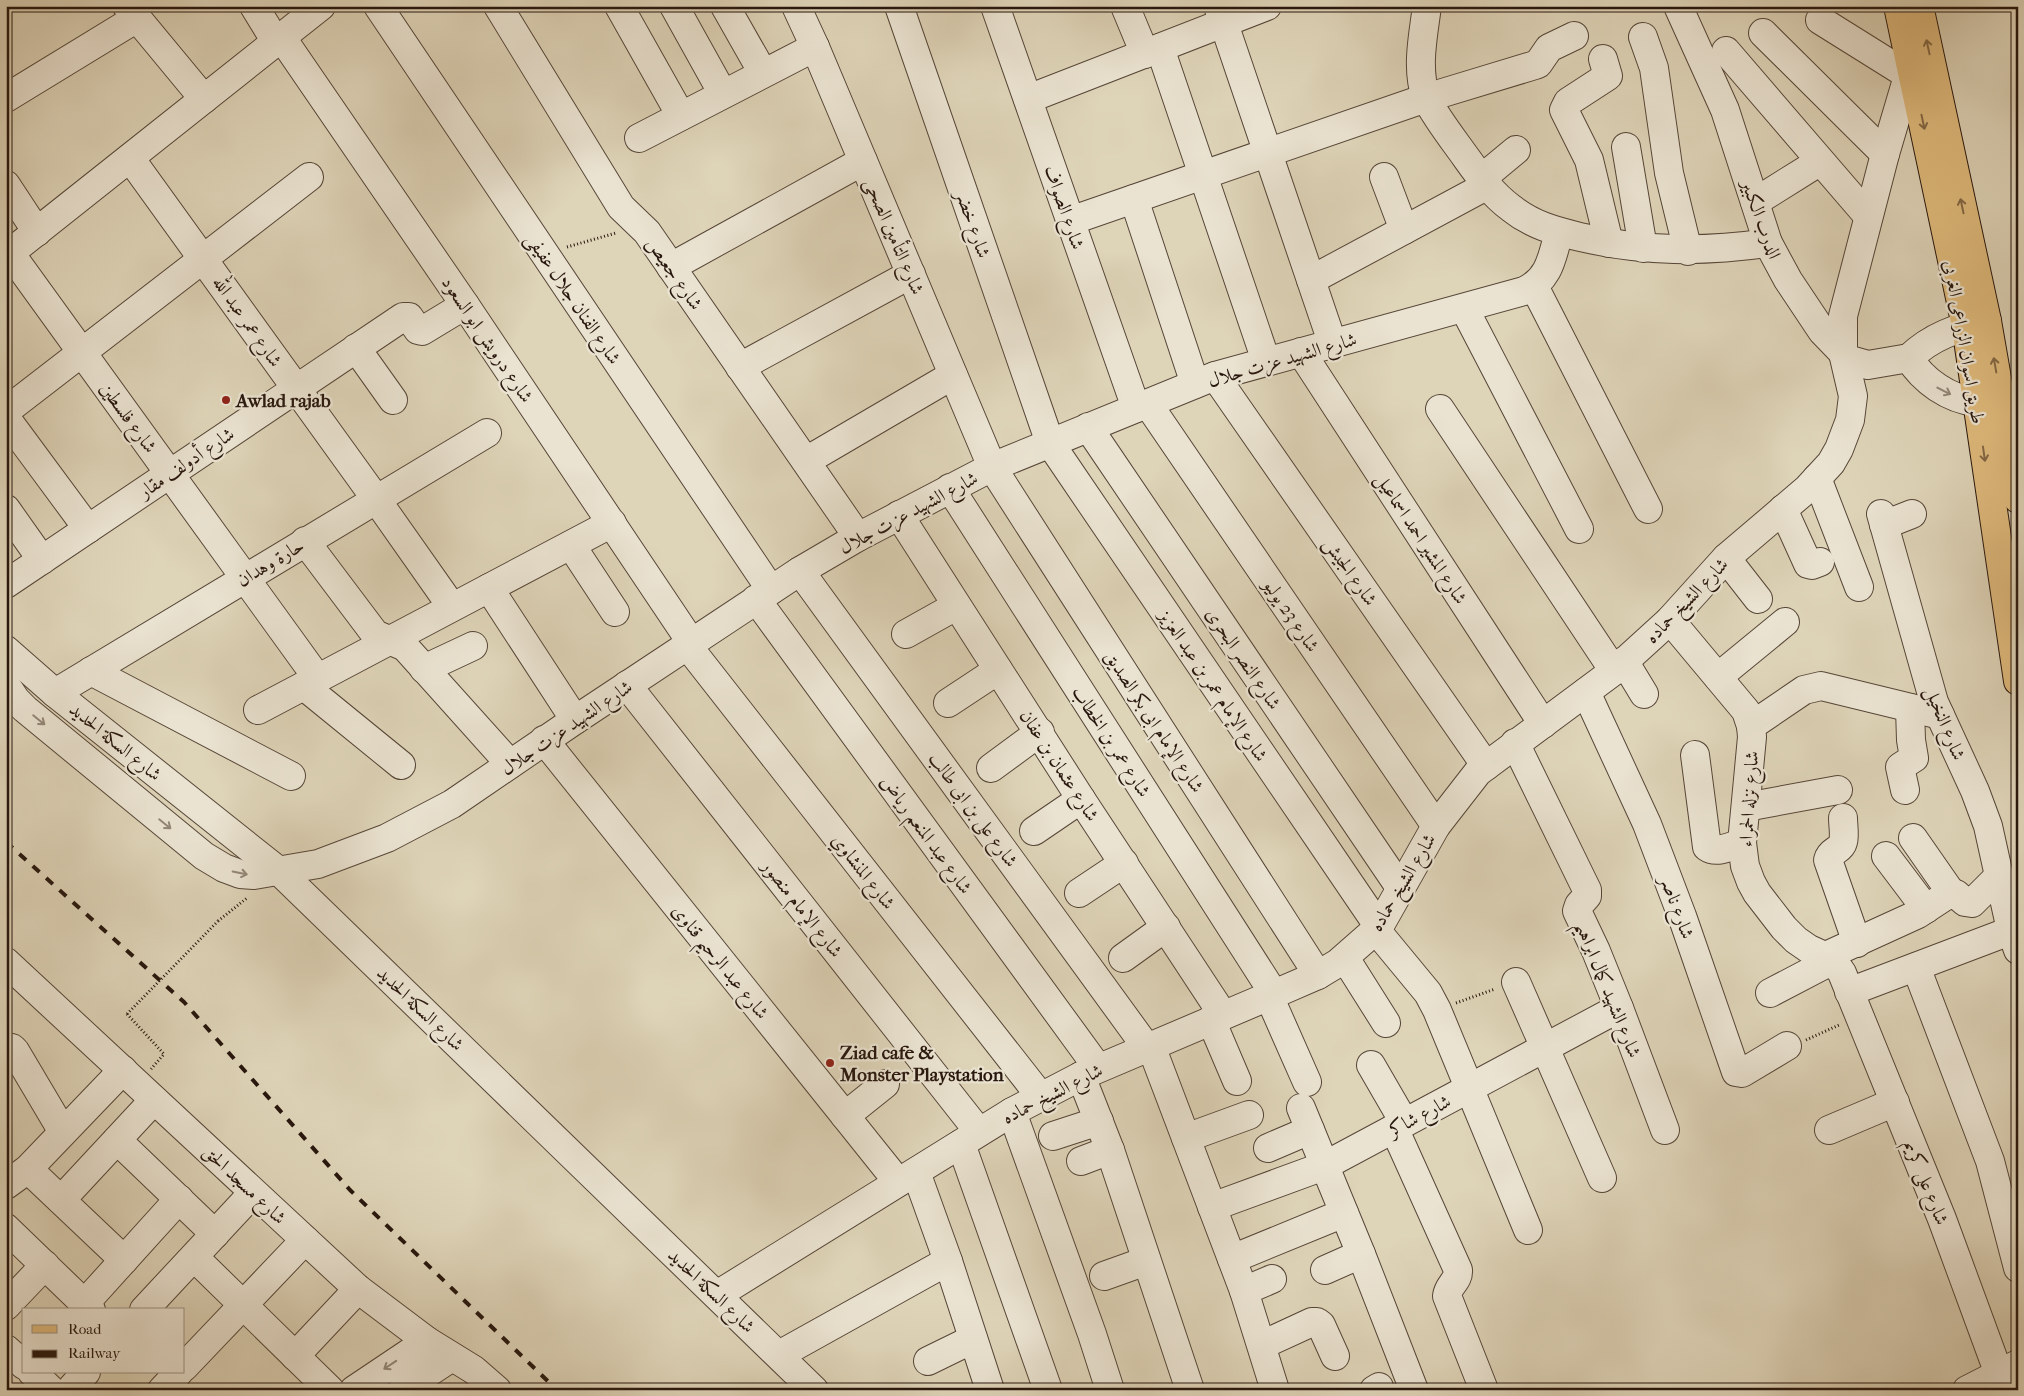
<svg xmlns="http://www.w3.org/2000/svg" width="2024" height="1396" font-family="'IM FELL French Canon',Amiri,serif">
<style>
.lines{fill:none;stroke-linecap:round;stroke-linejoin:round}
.minor-casing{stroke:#564638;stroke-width:30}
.major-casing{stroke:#28170e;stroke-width:30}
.path{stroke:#28170e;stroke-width:3;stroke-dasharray:1 2.5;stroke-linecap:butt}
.minor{stroke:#eae3d1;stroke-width:28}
.major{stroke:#dfba7c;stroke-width:28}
.rail{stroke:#28170e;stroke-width:4;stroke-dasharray:9 9;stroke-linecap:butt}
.path-bridge{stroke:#28170e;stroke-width:3;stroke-dasharray:1 2.5;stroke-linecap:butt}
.oneway{stroke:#846845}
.oneway2{stroke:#938779}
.poi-dot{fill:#8f2418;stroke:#eae3d1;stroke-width:2}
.labels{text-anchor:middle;stroke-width:4.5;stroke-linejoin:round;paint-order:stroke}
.street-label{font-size:19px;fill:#28170e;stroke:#eae3d1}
.poi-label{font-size:19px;font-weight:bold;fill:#28170e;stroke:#eae3d1;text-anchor:start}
</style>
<rect width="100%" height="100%" fill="#ded4b8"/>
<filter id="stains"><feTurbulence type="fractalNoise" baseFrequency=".004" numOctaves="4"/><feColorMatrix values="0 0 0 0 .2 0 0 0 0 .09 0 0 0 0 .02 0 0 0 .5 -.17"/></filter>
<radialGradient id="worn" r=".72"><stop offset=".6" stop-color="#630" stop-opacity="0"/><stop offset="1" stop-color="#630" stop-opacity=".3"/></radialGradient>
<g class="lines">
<defs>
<g id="minor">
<path d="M127 6 204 99"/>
<path d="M254 6 276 42"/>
<path d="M378 6 771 590"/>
<path d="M498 6 621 207 647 232 858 537"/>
<path d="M619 6 681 116"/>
<path d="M674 6 723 94"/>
<path d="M725 6 763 73"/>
<path d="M796 6 815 47 992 467 1318 975"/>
<path d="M899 6 1050 443 1379 927"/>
<path d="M995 6 1136 408"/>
<path d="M1125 6 1145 54"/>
<path d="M1218 6 1333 345"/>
<path d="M1427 6C1423 37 1416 68 1426 98 1435 115 1446 130 1457 145 1474 168 1488 191 1511 208 1532 225 1555 231 1580 237 1645 252 1703 252 1768 243"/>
<path d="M1678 6 1725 110 1768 243 1788 280 1822 331 1850 360 1868 365 1909 358"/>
<path d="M1820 20 1908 75"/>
<path d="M1763 33 1885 154"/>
<path d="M1643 37 1654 68 1669 173 1688 251"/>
<path d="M282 38 465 305 691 642"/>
<path d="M1160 48 1266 361"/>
<path d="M1726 51 1868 216"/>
<path d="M1603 59 1608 76 1568 102 1564 110 1589 160 1609 243"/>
<path d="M6 98 137 18"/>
<path d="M1028 99 1267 6"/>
<path d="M639 138 815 47"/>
<path d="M1626 147 1643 248"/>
<path d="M130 158 376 499 452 607"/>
<path d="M1384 177 1404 230"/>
<path d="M1481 179 1516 150"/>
<path d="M6 185 37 232"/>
<path d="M1134 199 1195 384"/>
<path d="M1755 202 1819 162"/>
<path d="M1070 221 1426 98 1535 65 1538 64 1549 48 1574 36"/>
<path d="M10 253 318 679"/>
<path d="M6 256 321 6"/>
<path d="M671 267 863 161"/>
<path d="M1311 280 1486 186"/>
<path d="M1534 286 1648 509"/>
<path d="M1464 308 1579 529"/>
<path d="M356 348 393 400"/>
<path d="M1301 352 1543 724"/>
<path d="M1909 358C1923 381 1949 399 1976 402 1983 402 1992 401 1999 401"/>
<path d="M1909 358C1932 336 1957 328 1987 321"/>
<path d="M740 367 911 274"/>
<path d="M1215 376 1486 766"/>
<path d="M1148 404 1436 826"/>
<path d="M1440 409 1614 671"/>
<path d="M6 411 309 177"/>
<path d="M6 418 88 529"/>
<path d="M1088 427 1401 889"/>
<path d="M806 461 953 375"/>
<path d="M1817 478 1859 587"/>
<path d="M950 488 1274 994"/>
<path d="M6 509 42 560"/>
<path d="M1783 509 1808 564 1812 565 1820 562"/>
<path d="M1881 514 1934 702 1975 791 1988 826 2011 930 2018 950"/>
<path d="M899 515 1081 799 1223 1015"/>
<path d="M1884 525 1912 514"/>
<path d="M305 541 375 634 405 647 510 764"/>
<path d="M571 545 615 612"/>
<path d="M1726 558 1758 599"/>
<path d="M800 571 1147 1048"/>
<path d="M6 584 403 317H409L418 330 422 331 465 305"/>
<path d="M489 588 575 720"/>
<path d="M756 599 1098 1068"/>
<path d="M1670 620 1746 711 1751 726 1752 737 1742 843 1745 866 1751 882 1757 893 1784 928 1796 940 1809 949 1833 960 1842 973 1942 1219 1999 1374"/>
<path d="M906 634 956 606"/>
<path d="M687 645 1041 1097"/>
<path d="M6 650 55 693 280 872 814 1390"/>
<path d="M1624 661 1644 694"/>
<path d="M424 669 473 646"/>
<path d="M91 671 291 776"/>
<path d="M1718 677 1785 622"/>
<path d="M6 685 16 700 25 709 204 856 224 868 240 874 254 875 318 864 387 838 452 804 575 720 800 571 858 537 992 467 1215 376 1524 291C1550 279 1552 257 1559 232"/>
<path d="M627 685 979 1132"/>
<path d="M304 686 401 765"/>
<path d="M1586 692 1647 824 1682 916 1736 1072 1742 1073 1787 1046"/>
<path d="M55 693 487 433"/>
<path d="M948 703 998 670"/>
<path d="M258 710 612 523"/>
<path d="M1751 726 1804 690 1821 686 1940 715"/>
<path d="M544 740 898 1182"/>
<path d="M1515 743 1587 890V896L1579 905 1577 911 1596 951 1619 1008 1665 1130"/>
<path d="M1695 755 1707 847C1717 854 1731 846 1742 843"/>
<path d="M991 768 1040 732"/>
<path d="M1905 790 1900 767 1914 758 1911 740 1910 708"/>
<path d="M1746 807 1838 790"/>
<path d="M1843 818C1843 825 1845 835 1843 842 1841 851 1830 850 1828 860L1857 943"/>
<path d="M1034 831 1081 799"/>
<path d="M1913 838 1952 894"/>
<path d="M1886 856 1926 909"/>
<path d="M1079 893 1124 863"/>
<path d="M1376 930 1428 993 1437 1010 1528 1230"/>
<path d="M1826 956 1918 914 1947 895 1956 894 1965 902 1972 903 1999 876"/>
<path d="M1123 958 1166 927"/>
<path d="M1345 958 1386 1023"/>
<path d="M6 962 358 1289 427 1341 474 1370 497 1390"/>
<path d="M1916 967 1990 1161 2018 1268"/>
<path d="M1516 982 1602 1178"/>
<path d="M1849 992 2018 928"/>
<path d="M1770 993 1833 960"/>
<path d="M1269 996 1307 1082"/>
<path d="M1211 1020 1237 1081"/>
<path d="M1151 1046 1244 1291 1275 1390"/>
<path d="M6 1047 12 1048 15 1051 63 1132"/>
<path d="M1371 1065 1404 1122"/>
<path d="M1081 1076 1110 1150 1190 1390"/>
<path d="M1301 1108 1361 1254 1414 1390"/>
<path d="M1012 1112 1092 1334 1110 1390"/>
<path d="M845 1116 885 1084"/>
<path d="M1394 1128 1458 1270C1459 1281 1448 1285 1447 1296L1484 1390"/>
<path d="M1829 1130 1895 1102"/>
<path d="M1053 1136 1099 1121"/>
<path d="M1186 1138 1249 1115"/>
<path d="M117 1140 215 1234"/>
<path d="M961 1144 1048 1390"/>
<path d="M1268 1148 1310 1130"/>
<path d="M1081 1161 1110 1150"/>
<path d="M28 1169 124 1260"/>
<path d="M916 1172 948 1261 990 1390"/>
<path d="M6 1185 28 1169 123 1070"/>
<path d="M61 1200 154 1100"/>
<path d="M1212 1207 1324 1166 1619 1008"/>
<path d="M6 1228 91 1310"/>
<path d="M194 1257 330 1390"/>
<path d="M1232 1259 1344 1213"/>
<path d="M1325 1270 1361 1254"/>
<path d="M1104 1276 1146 1261"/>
<path d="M1244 1291 1272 1279"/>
<path d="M717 1295 1012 1112 1081 1076 1274 994 1318 975 1338 963 1379 927 1436 826 1478 772 1614 671 1670 620 1726 558 1807 489 1831 463 1839 449 1850 420 1853 396 1843 353V316L1885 154 1911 66"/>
<path d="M85 1303 179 1199"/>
<path d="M6 1306 45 1265"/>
<path d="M144 1310 253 1193"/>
<path d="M1262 1345 1312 1322H1317L1321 1325 1335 1356"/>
<path d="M6 1349 24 1365"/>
<path d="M779 1355 948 1261"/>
<path d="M295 1356 358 1289"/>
<path d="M928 1361 973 1339"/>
<path d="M184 1367 305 1240"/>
<path d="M32 1372 51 1390"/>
<path d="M70 1390 86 1372"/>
<path d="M162 1390 179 1372"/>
<path d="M354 1390 427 1341"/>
<path d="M402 1390 452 1357"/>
<path d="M1374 1390 1379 1387"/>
<path d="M1967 1390 2018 1364"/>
</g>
<g id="major">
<path d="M1898 6 1966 326 2018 681"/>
<path d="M1919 6 1987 321 2018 499"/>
</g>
</defs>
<use href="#minor" class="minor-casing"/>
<use href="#major" class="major-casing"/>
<g class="path">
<path d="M567 247 616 233"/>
<path d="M218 921 247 898"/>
<path d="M1456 1003 1495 989"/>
<path d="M127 1014 164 1054 151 1069"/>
<path d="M1806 1040 1839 1025"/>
</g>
<use href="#minor" class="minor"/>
<use href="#major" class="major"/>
<path class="rail" d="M6 842 184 1002 350 1190 557 1390"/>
<path class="path-bridge" d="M127 1014 218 921"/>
</g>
<defs><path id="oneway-shaft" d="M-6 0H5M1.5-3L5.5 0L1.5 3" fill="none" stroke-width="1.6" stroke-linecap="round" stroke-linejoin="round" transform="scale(1.25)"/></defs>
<g class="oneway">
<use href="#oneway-shaft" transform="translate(1928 47) rotate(-102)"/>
<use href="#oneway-shaft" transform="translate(1923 122) rotate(78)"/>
<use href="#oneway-shaft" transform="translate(1962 206) rotate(-102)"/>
<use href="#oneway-shaft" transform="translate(1995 365) rotate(-100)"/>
<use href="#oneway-shaft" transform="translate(1984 454) rotate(82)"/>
</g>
<g class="oneway2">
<use href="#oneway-shaft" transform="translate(1944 391) rotate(27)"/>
<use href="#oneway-shaft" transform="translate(39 720) rotate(39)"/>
<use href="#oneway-shaft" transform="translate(165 824) rotate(39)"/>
<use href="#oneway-shaft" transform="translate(240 873) rotate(12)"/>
<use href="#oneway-shaft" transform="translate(390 1365) rotate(146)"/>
</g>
<g class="poi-dot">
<circle cx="226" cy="400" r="5"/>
<circle cx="830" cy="1063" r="5"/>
</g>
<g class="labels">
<g class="street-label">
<text transform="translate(1065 207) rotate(71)" y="7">شارع الصواف</text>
<text transform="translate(1762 219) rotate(70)" y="7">الدرب الكبير</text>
<text transform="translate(974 224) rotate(71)" y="7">شارع خضر</text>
<text transform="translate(895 236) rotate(67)" y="7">شارع التأمين الصحى</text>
<text transform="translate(675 273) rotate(55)" y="7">شارع جعيص</text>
<text transform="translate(574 298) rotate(56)" y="7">شارع الفنان جلال عفيفى</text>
<text transform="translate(248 321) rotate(55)" y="7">شارع عمر عبد الله</text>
<text transform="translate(488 339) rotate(56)" y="7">شارع درويش ابو السعود</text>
<text transform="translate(1965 342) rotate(80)" y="7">طريق اسوان الزراعى الغربى</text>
<text transform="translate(1282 359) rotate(-16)" y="7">شارع الشهيد عزت جلال</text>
<text transform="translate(129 417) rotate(54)" y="7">شارع فلسطين</text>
<text transform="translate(186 462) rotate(-34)" y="7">شارع أدولف مقار</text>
<text transform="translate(908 512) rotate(-28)" y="7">شارع الشهيد عزت جلال</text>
<text transform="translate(1422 538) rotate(57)" y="7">شارع المشير احمد اسماعيل</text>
<text transform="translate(270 562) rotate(-31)" y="7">حارة وهدان</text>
<text transform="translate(1351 571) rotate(55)" y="7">شارع الجيش</text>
<text transform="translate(1686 600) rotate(-46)" y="7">شارع الشيخ حماده</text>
<text transform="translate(1292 615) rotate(56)" y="7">شارع 23 يوليو</text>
<text transform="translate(1244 658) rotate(56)" y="7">شارع النصر البحرى</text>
<text transform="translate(1214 685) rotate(56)" y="7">شارع الإمام عمر بن عبد العزيز</text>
<text transform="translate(1155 721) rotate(57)" y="7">شارع الإمام ابى بكر الصديق</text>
<text transform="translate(1946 723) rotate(68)" y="7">شارع النخيل</text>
<text transform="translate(566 727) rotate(-34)" y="7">شارع الشهيد عزت جلال</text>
<text transform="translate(116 741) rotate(39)" y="7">شارع السكة الحديد</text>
<text transform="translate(1112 741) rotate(57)" y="7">شارع عمر بن الخطاب</text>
<text transform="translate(1060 765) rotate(57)" y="7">شارع عثمان بن عفان</text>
<text transform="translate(1748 799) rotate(-86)" y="7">شارع نزله الحمراء</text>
<text transform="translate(974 809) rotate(54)" y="7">شارع على بن ابى طالب</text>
<text transform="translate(927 834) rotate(54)" y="7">شارع عبد المنعم رياض</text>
<text transform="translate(864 871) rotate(52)" y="7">شارع المنشاوي</text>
<text transform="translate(1402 882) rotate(-59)" y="7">شارع الشيخ حماده</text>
<text transform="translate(1678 907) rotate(70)" y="7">شارع ناصر</text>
<text transform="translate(803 908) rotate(52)" y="7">شارع الإمام منصور</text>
<text transform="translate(721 961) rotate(51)" y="7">شارع عبد الرحيم قناوى</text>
<text transform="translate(1609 989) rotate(68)" y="7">شارع الشهيد كمال ابراهيم</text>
<text transform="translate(421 1008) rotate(44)" y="7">شارع السكة الحديد</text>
<text transform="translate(1052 1093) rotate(-27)" y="7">شارع الشيخ حماده</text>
<text transform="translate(1419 1115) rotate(-28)" y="7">شارع شاكر</text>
<text transform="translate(1927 1182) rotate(68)" y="7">شارع على كريم</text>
<text transform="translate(245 1184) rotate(43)" y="7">شارع مسجد الحق</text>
<text transform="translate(712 1290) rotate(44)" y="7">شارع السكة الحديد</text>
</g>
<g class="poi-label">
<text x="236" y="407">Awlad rajab</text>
<text x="840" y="1059">Ziad cafe &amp;<tspan x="840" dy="22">Monster Playstation</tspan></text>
</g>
</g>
<rect width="2024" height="1396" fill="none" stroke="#ded4b8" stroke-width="25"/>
<rect x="8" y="8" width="2009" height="1381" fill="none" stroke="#28170e" stroke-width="2.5"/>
<rect x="12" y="12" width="1999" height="1371" fill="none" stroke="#28170e"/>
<rect x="22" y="1308" width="162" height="65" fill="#eae3d1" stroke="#9c9183"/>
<rect x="32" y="1325" width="25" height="8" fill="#dfba7c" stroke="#9c9183"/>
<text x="68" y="1334" font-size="15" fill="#28170e">Road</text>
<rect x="32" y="1350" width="25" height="8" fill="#28170e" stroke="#9c9183"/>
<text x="68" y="1358" font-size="15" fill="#28170e">Railway</text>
<rect width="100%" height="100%" filter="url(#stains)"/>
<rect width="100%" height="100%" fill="url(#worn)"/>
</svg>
